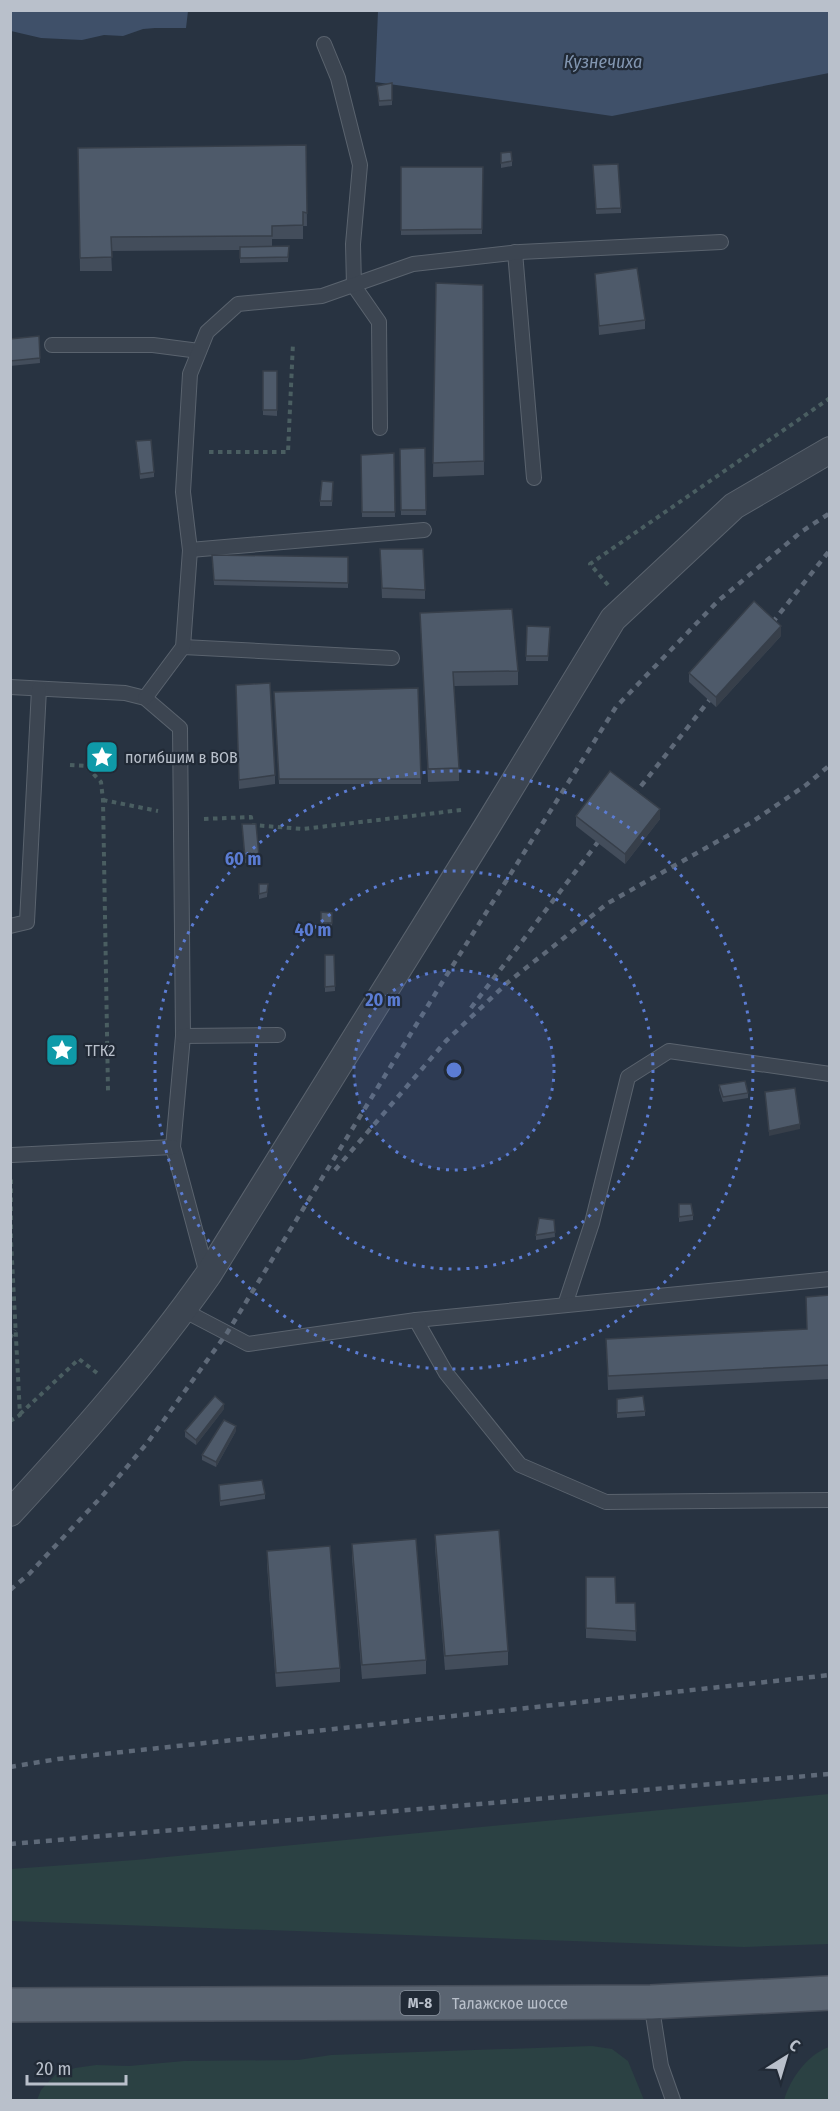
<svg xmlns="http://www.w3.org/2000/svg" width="840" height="2111" font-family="'Fira Sans Condensed',sans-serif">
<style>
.green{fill:#2b4143}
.water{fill:#3f5069}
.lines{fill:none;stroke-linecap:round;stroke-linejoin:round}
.service-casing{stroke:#5a636e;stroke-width:16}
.minor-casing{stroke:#5a636e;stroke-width:28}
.primary-casing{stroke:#464e5a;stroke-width:36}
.path{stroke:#4a5e61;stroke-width:4;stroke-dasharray:4.5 4.5;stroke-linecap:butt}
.service{stroke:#3c4551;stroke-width:14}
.minor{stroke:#3c4551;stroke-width:26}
.primary{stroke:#5a6471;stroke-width:33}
.rail{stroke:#5e6978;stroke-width:4.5;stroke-dasharray:6 6;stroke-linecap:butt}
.wall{fill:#434d5b}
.shaded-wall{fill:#373f4a}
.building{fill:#4e5a6a;stroke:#373f4a;stroke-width:1.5}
.ring{fill:none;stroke:#5b7cd3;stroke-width:3;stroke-dasharray:3 6}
.labels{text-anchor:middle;stroke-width:4.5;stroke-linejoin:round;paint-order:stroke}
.shield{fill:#212a36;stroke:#8b939e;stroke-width:1.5}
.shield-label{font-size:15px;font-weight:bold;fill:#b9c0cb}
.poi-label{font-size:16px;fill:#b9c0cb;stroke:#212a36;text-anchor:start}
.street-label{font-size:16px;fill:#b9c0cb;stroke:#212a36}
.water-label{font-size:18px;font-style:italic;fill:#8296b1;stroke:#212a36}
.centre{fill:#5b7cd3;stroke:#212a36;stroke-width:3}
.ring-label{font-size:18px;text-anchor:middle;font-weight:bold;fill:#5b7cd3;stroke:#212a36;stroke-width:4.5;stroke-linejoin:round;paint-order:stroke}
</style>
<rect width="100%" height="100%" fill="#283341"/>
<g class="green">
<path d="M829 1794V1944L744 1947 11 1921V1869L135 1860Z"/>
<path d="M592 2046 612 2049 628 2061 644 2100H37L41 2090 55 2075 75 2068 96 2065 129 2066 184 2061 298 2060 331 2055Z"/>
<path d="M829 2047V2100H784C790 2079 808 2054 829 2047Z"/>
</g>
<g class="water">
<path d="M10 11 11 10 188 11 186 28H155L143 29 123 36 104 35 82 40 41 38 11 31Z"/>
<path d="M378 11H829V73L612 116 375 82Z"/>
</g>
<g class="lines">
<defs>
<g id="service">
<path d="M324 44 338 78 360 165 353 244 354 286 379 322 380 428"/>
<path d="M515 252 534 478"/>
<path d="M52 345H153L199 351"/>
<path d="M190 550 424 530"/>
<path d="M183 647 392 658"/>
<path d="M10 687 125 693 145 698 180 728 183 1036 173 1147 207 1274"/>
<path d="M145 698 183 647 190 550 183 492 190 374 207 332 238 304 322 296 413 264 520 252 721 242"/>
<path d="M10 926 27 922 39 689"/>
<path d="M183 1036 278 1035"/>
<path d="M12 1155 173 1147"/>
<path d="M565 1305 592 1223 628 1077 669 1051 830 1074"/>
<path d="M183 1310 248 1344 416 1320 830 1279"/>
<path d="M416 1320 446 1373 520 1465 606 1502 830 1500"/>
<path d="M651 2002 661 2066 673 2100"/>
</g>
<path id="minor" d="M10 1513C80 1437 149 1359 208 1275L486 828 613 619 734 506 830 450"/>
<g id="primary">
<path id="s1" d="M10 2005 651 2002 830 1993"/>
</g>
</defs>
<use href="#service" class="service-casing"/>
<use href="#minor" class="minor-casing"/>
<use href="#primary" class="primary-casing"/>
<g class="path">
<path d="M209 452H288L293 343"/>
<path d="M608 585 590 564 830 398"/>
<path d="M70 765 86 766 101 782 103 800 108 1091"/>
<path d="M103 800 158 811"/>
<path d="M204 819 251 817 252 825 303 829 461 810"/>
<path d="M10 1338 15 1330"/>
<path d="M20 1414 79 1359 97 1373"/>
<path d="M10 1421 20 1415 11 1241V1178"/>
</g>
<use href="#service" class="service"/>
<use href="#minor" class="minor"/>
<use href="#primary" class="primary"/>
<g class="rail">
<path d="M765 632 830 550"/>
<path d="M626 805 719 688"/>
<path d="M471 1008 608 829"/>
<path d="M335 1170 446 1041 507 983 608 903 752 822 806 785 830 765"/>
<path d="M10 1590 29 1574 104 1494 148 1442 227 1333 448 973 616 707 718 601 801 532 830 513"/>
<path d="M10 1767 58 1759 830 1675"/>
<path d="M10 1844 830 1774"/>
</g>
</g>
<g class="wall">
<path d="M392 83V105L379 106 377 86Z"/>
<path d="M306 145 307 226H303V239H272V246H289L288 262 240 263V250L111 251 112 271H80L78 148Z"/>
<path d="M501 153 512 161V166L501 168Z"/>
<path d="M401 167H483L482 234 401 235Z"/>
<path d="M593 170 621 208V213L596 214Z"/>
<path d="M595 274 645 320V329L599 335Z"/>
<path d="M436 283 483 285 484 475 433 477Z"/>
<path d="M39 336 40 363 10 366V339Z"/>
<path d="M263 371H277V416L263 415Z"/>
<path d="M136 441 154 472V477L140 479Z"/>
<path d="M425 448 426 515H401L400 449Z"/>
<path d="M394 453 395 517H362L361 455Z"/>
<path d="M333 482 332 506H320V501Z"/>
<path d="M380 549 425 590V599L382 598Z"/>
<path d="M212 555 348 557V588L214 585Z"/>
<path d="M420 613 518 671V685L454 686 459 768V781L428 782Z"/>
<path d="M527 626 550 627 548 661H526Z"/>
<path d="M781 636 716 707 689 682V673Z"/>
<path d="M236 685 275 775V784L239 789Z"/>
<path d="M418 688 421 784H279L274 692Z"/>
<path d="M576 816 660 819 625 864 576 826Z"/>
<path d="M242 824 259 856V861L245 863Z"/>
<path d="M259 884H268L267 897 259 899Z"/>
<path d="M321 912 332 913V928H321Z"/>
<path d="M325 955H334L335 991 325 992Z"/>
<path d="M719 1085 748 1093V1098L723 1102 719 1090Z"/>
<path d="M679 1204 693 1215V1220L679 1222Z"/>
<path d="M554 1220 555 1237 536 1240V1235Z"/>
<path d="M830 1295V1379L608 1390 606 1339 807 1329 806 1297Z"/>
<path d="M617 1399 645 1411V1416L617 1418Z"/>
<path d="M224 1409 196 1445 185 1437V1431Z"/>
<path d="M236 1431 216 1467 202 1460V1455Z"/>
<path d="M219 1485 265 1494V1499L220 1506Z"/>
<path d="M435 1535 508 1651V1665L445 1670 435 1548Z"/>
<path d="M352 1544 426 1660V1674L362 1679 352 1558Z"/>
<path d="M267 1551 340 1668V1682L276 1687 267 1565Z"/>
<path d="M586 1577 616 1603H635L636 1641 586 1638Z"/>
</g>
<g class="shaded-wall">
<path d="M781 626V636L716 707V697Z"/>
<path d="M660 809V819L625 864V854Z"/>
<path d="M800 1124V1129L769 1136V1131Z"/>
<path d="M224 1404V1409L196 1445V1440Z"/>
<path d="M236 1426V1431L216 1467V1462Z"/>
</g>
<g class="building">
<path d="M392 83V100L379 101 377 86Z"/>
<path d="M306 145 307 213 303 212V225L272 226V236L111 237 112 257 80 258 78 148Z"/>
<path d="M511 152 512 161 501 163V153Z"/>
<path d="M618 164 621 208 596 209 593 165Z"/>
<path d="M401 167H483L482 229 401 230Z"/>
<path d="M289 246 288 257 240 258V247Z"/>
<path d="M637 268 645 320 599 326 595 274Z"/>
<path d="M436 283 483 285 484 461 433 463Z"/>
<path d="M39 336 40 358 10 361V339Z"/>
<rect x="263" y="371" width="14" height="39"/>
<path d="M151 440 154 472 140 474 136 441Z"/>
<path d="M425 448 426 510H401L400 449Z"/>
<path d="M394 453 395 512H362L361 455Z"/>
<path d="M322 481 333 482 332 501H320Z"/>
<path d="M380 549H423L425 590 382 588Z"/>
<path d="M212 555 348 557V583L214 580Z"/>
<path d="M754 601 781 626 716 697 689 673Z"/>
<path d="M512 609 518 671 453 672 459 768 428 769 420 613Z"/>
<path d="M527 626 550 627 548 656H526Z"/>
<path d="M270 683 275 775 239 780 236 685Z"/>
<path d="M418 688 421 779H279L274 692Z"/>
<path d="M610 771 660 809 625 854 576 816Z"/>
<path d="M242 824H256L259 856 245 858Z"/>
<path d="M259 884H268L267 892 259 894Z"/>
<path d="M321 912 332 913V923H321Z"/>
<path d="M325 955H334L335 986 325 987Z"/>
<path d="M745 1081 748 1093 723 1097 719 1085Z"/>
<path d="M795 1088 800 1124 769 1131 765 1092Z"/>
<path d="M679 1204H691L693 1215 679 1217Z"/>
<path d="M539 1218 554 1220 555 1232 536 1235Z"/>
<path d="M830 1295V1365L608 1376 606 1339 807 1329 806 1297Z"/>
<path d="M215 1396 224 1404 196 1440 185 1431Z"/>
<path d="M643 1396 645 1411 617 1413V1399Z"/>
<path d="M224 1420 236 1426 216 1462 202 1455Z"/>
<path d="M262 1480 265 1494 220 1501 219 1485Z"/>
<path d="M499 1530 508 1651 445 1656 435 1535Z"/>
<path d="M416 1539 426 1660 362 1665 352 1544Z"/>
<path d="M330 1546 340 1668 276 1673 267 1551Z"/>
<path d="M586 1577H615L616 1603H635L636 1631 586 1628Z"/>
</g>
<circle cx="454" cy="1070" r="100" fill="#5b7cd3" fill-opacity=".12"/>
<g class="ring">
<circle cx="454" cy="1070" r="100"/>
<circle cx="454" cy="1070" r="199"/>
<circle cx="454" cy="1070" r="299"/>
</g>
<defs>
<symbol id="sight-square" viewBox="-11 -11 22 22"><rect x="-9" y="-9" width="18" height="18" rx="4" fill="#0f9aa8" stroke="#212a36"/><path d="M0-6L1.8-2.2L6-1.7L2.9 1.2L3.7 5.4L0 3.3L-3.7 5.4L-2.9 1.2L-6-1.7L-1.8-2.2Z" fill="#fff"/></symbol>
</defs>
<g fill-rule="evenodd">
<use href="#sight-square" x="83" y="738" width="38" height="38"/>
<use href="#sight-square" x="43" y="1031" width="38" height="38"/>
</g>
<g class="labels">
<rect class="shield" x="400.5" y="1991" width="39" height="24" rx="4.5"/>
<g class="shield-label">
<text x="420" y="2008">М-8</text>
</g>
<g class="poi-label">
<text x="125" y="763">погибшим в ВОВ</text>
<text x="85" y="1056">ТГК2</text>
</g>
<g class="street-label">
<text dy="6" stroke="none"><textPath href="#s1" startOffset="500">Талажское шоссе</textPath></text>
</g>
<g class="water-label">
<text x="603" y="68">Кузнечиха</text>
</g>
</g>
<circle cx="454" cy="1070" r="9" class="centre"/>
<g class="ring-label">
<text x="243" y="865">60 m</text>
<text x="313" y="936">40 m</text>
<text x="383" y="1006">20 m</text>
</g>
<rect width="840" height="2111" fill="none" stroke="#b9c0cb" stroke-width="24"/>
<g transform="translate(786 2057) rotate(37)" stroke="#212a36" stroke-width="4.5" paint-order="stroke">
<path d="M0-4.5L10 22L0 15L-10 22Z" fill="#b9c0cb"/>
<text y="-9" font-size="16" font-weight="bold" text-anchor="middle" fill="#b9c0cb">С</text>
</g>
<path d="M27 2075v9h99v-9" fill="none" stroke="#b9c0cb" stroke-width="3"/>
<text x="36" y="2075" font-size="18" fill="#b9c0cb" stroke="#212a36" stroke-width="4.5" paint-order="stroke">20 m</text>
</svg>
